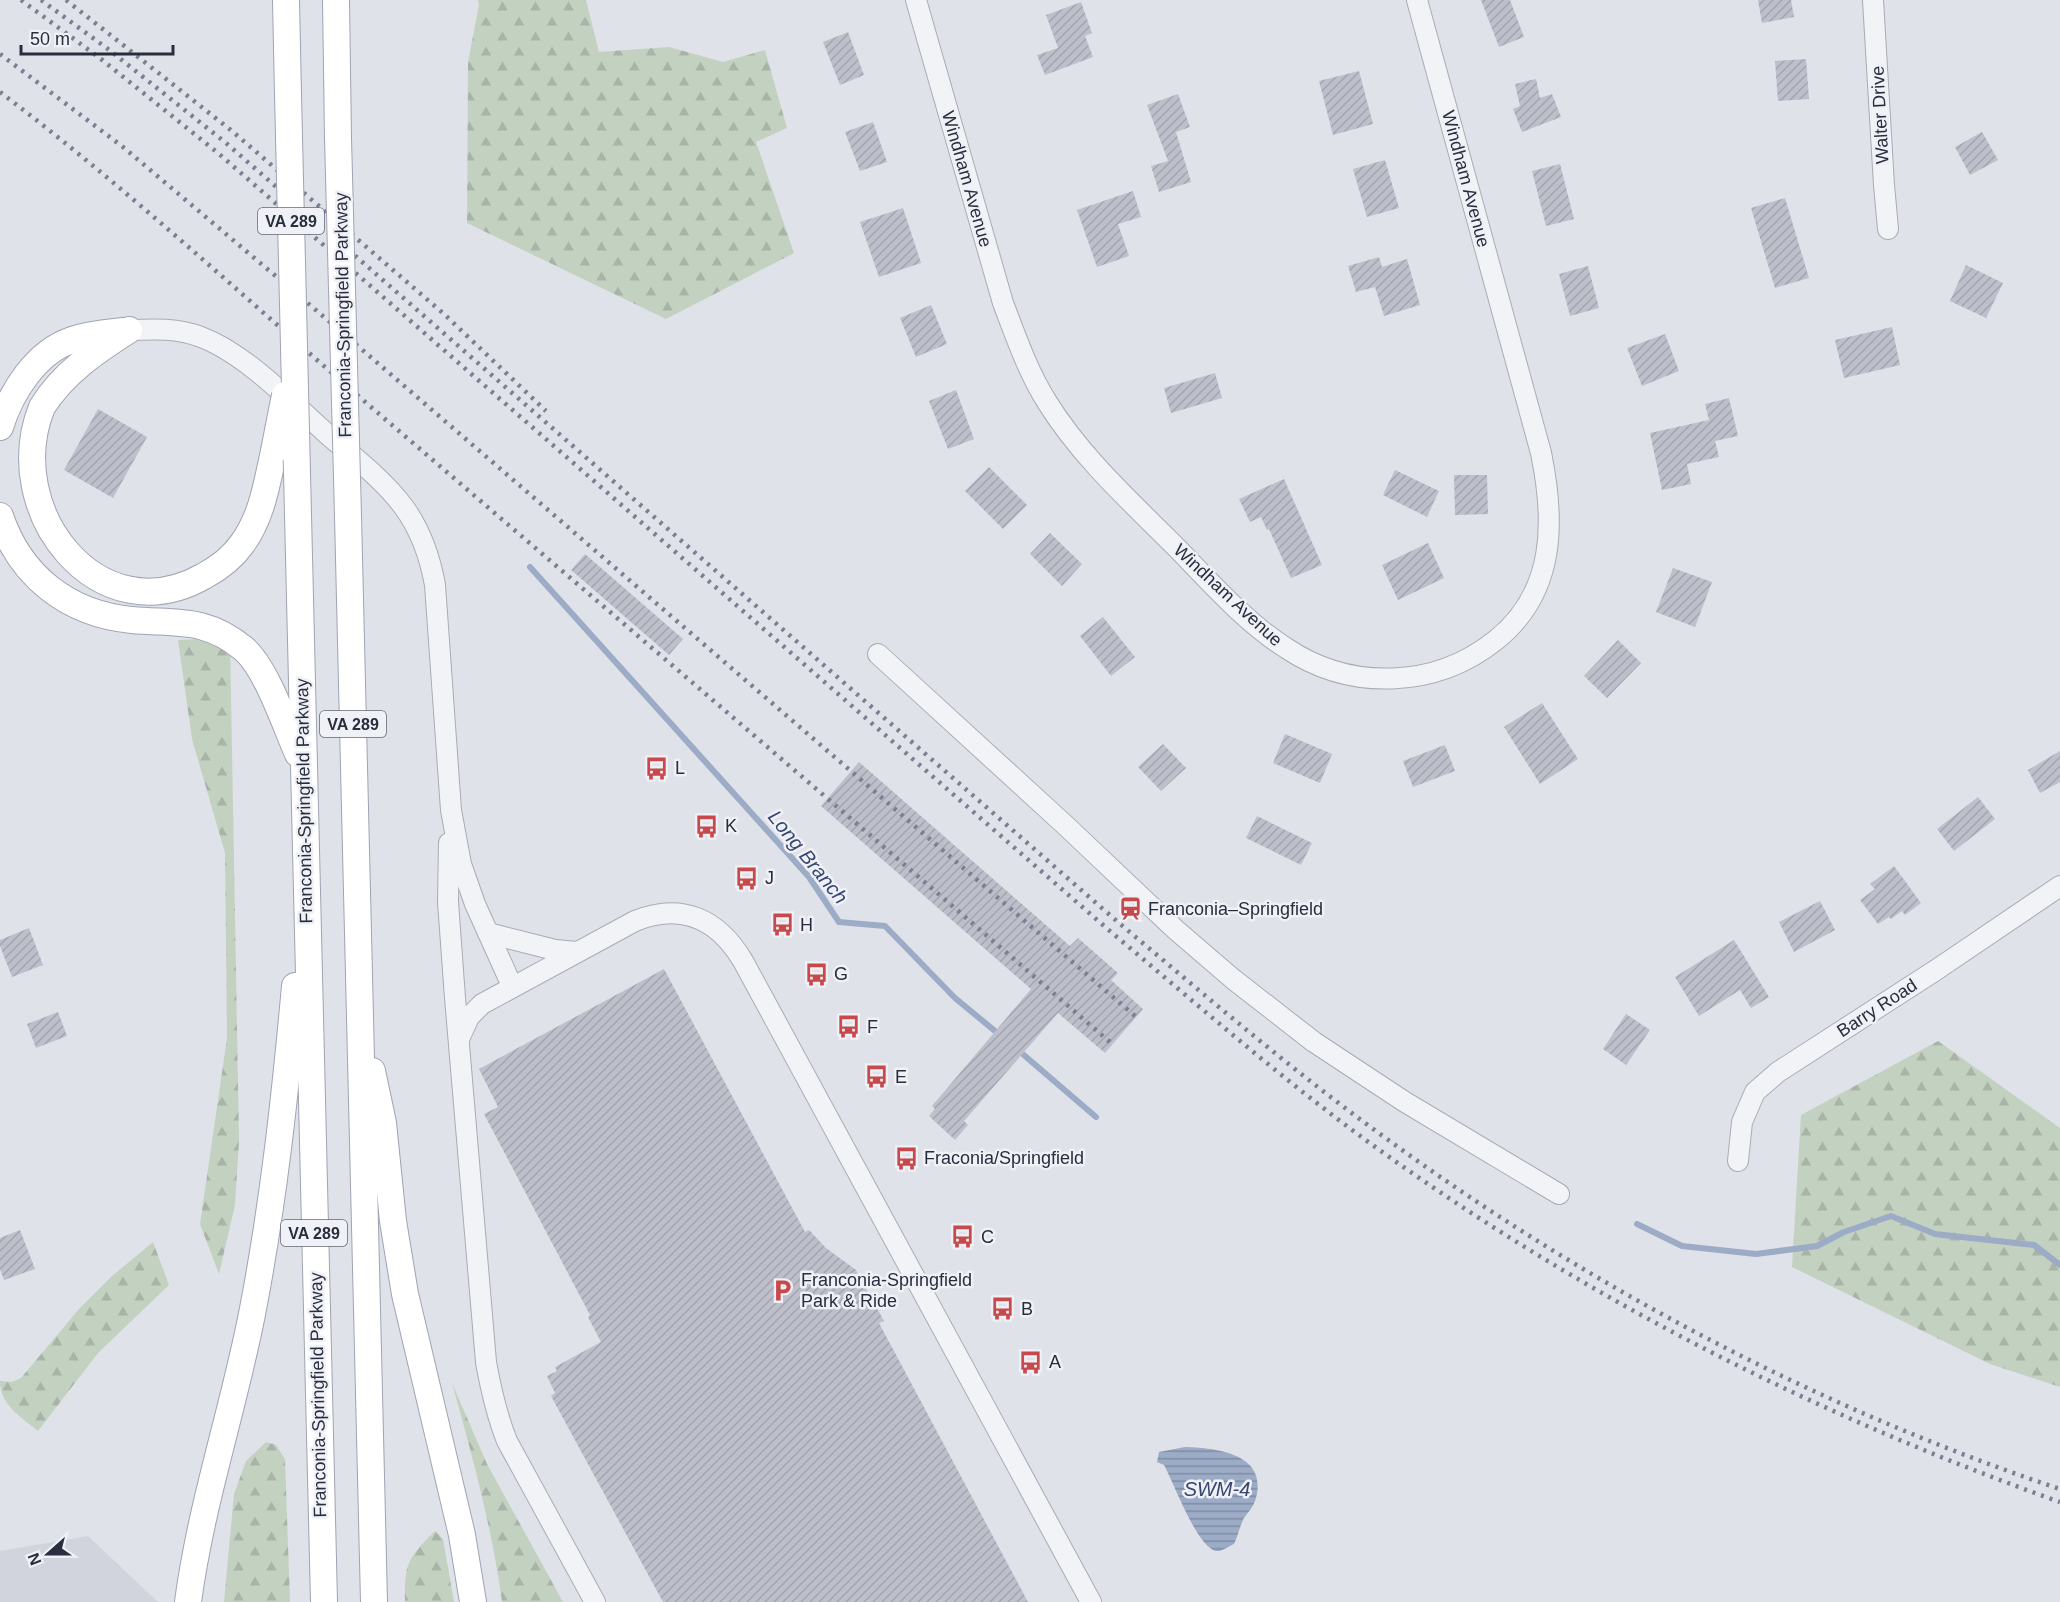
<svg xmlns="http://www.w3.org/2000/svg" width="2060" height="1602" font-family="Arial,sans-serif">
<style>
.built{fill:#d2d4dd}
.forest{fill:url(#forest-firs)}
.water{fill:url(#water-rules)}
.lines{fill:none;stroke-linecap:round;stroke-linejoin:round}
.stream{stroke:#9cabc6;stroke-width:6}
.building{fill:url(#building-hatch)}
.minor-casing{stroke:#a8acb5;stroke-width:22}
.major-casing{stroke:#9fa4b3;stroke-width:28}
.minor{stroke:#f2f3f6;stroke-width:20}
.major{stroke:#fff;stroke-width:26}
.rail{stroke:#7a7f91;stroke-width:4.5;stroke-dasharray:3 6;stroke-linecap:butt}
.major-bridge-casing{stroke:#9fa4b3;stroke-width:28;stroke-linecap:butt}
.major-bridge{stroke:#fff;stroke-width:26}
.labels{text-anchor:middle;stroke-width:5;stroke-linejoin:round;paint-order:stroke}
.shield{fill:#eff1f6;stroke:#646875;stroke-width:1.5}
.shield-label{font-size:16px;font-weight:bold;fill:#292e3e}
.street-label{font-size:18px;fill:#292e3e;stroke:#eff1f6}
.poi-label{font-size:18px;fill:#292e3e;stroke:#eff1f6;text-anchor:start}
.water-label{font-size:20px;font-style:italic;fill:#354770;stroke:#eff1f6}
</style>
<defs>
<pattern id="forest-firs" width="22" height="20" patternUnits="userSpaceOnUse" patternTransform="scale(1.5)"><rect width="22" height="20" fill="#c3d1c1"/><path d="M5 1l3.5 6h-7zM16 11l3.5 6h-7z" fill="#a8b4a7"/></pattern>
<pattern id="water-rules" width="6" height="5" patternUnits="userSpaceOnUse" patternTransform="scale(1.5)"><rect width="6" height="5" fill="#9cabc6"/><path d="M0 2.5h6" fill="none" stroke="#7f8ca2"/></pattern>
<pattern id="building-hatch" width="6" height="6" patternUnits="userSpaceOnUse" patternTransform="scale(1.5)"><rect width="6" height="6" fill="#bdc0ca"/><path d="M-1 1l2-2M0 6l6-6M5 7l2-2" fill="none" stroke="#a2a5af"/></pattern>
</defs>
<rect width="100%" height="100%" fill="#dfe2e8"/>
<path class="built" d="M88 1536 158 1602H0V1551Z"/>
<g class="forest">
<path d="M478 0H586L599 52 669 47 723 62 765 50 787 128 756 142 794 253 666 319 467 223 468 62 479 5Z"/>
<path d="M230 638 239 1141 235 1205 219 1274 200 1224 227 1038 225 853 192 739 178 640Z"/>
<path d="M1938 1041 2060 1128V1387L1990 1364 1792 1267 1801 1115Z"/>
<path d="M153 1242 169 1285 98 1353 38 1431C21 1417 0 1405 0 1381L12 1382 21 1378 79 1309 111 1277Z"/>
<path d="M452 1383 487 1464 563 1602H502C492 1527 472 1455 452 1383Z"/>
<path d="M266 1442 276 1445 285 1459 290 1602H224L234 1494 246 1461Z"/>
<path d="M435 1531 443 1539 454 1602H405C404 1563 408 1558 435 1531Z"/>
</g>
<path class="water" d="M1185 1447C1215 1448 1268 1453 1256 1498 1254 1506 1249 1511 1244 1518 1240 1525 1238 1536 1234 1544 1229 1546 1222 1552 1216 1551 1197 1547 1174 1483 1164 1465L1157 1462 1159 1452Z"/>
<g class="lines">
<g class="stream">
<path d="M530 567 809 877 839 922 885 926 955 998 1001 1036"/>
<path d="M1018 1050 1096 1117"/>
<path d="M1637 1224 1682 1246 1756 1254 1817 1246 1844 1232 1891 1216 1935 1234 2034 1245 2060 1265"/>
</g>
</g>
<g class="building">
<path d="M1481 0H1510L1524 37 1499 47Z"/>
<path d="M1758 0H1791L1794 17 1762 23Z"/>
<path d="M1081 2 1092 33 1085 36 1093 57 1045 75 1037 55 1058 48 1046 15Z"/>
<path d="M848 32 864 75 840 85 823 42Z"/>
<path d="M1806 59 1809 99 1778 101 1775 61Z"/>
<path d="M1359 71 1373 124 1333 135 1319 81Z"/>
<path d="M1536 79 1540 98 1552 94 1561 117 1522 132 1513 109 1520 106 1515 84Z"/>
<path d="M1178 94 1190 127 1176 132 1191 182 1159 192 1151 166 1168 161 1147 105Z"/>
<path d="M873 122 887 162 860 171 845 132Z"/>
<path d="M1982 132 1998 160 1970 175 1955 147Z"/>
<path d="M1385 160 1399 208 1367 217 1353 169Z"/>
<path d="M1560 164 1574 219 1546 226 1532 171Z"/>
<path d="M1133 191 1141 217 1118 224 1129 256 1097 267 1077 210Z"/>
<path d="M1785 198 1809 278 1775 288 1751 208Z"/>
<path d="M903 208 921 263 879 277 860 222Z"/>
<path d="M1379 257 1382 267 1407 259 1420 305 1384 316 1375 287 1356 292 1348 266Z"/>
<path d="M1966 265 2003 283 1986 318 1950 301Z"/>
<path d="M1588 266 1599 308 1570 316 1559 274Z"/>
<path d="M931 305 947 344 916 357 900 318Z"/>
<path d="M1892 327 1900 365 1844 378 1835 340Z"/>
<path d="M1665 334 1679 371 1642 386 1627 348Z"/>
<path d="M1215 373 1222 398 1171 413 1164 388Z"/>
<path d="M956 390 974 439 948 449 929 401Z"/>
<path d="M1729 398 1738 436 1715 441 1719 457 1687 464 1691 484 1662 490 1650 433 1709 420 1705 404Z"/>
<path d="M98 409 147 437 113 498 64 470Z"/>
<path d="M989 467 1027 505 1003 529 965 491Z"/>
<path d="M1395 470 1439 491 1427 517 1383 495Z"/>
<path d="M1454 475H1487L1488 514 1455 515Z"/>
<path d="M1284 479 1322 565 1291 578 1269 529 1267 530 1261 517 1250 522 1239 499Z"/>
<path d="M1050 533 1082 564 1062 586 1030 554Z"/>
<path d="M1428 543 1444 578 1398 600 1382 565Z"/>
<path d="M585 554 683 639 669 655 571 570Z"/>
<path d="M1673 568 1712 582 1695 627 1656 612Z"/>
<path d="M1103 617 1135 657 1111 676 1080 636Z"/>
<path d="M1618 640 1641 663 1607 698 1584 676Z"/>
<path d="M1542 703 1578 759 1540 784 1504 727Z"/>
<path d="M1285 734 1332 754 1320 783 1273 763Z"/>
<path d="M1163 744 1186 768 1161 791 1138 767Z"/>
<path d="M1445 745 1455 771 1413 787 1403 761Z"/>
<path d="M2060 751V782L2040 793 2028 770Z"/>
<path d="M859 762 1070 946 1078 938 1118 973 1111 980 1143 1009 1105 1053 1058 1013 964 1121 968 1125 955 1140 929 1116 935 1109 932 1106 1031 989 821 806Z"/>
<path d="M1978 797 1995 819 1954 851 1937 829Z"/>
<path d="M1257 816 1312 843 1301 865 1246 838Z"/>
<path d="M1894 866 1921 903 1905 915 1902 911 1891 919 1889 917 1878 924 1860 900 1875 889 1870 884Z"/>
<path d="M1820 901 1835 930 1794 952 1779 922Z"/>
<path d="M29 928 43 965 12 977 0 946V940Z"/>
<path d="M1734 940 1769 997 1751 1008 1740 990 1699 1016 1675 977Z"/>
<path d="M664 969 805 1232 809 1230 826 1248 856 1270 884 1321 879 1323 1028 1602H663L551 1396 555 1393 547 1376 557 1371 555 1367 601 1342 588 1317 590 1315 484 1114 498 1107 479 1069Z"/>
<path d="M58 1012 67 1036 36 1048 27 1024Z"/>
<path d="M1626 1014 1650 1030 1626 1065 1603 1049Z"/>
<path d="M20 1230 35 1269 4 1280 0 1269V1238Z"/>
</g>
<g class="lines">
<defs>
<g id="minor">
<path d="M916 0 1003 303C1016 337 1028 372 1047 402 1081 457 1131 502 1176 547 1210 582 1245 622 1286 648 1350 691 1435 689 1496 640 1556 592 1555 521 1541 453L1417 0"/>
<path d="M1873 0 1884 185 1888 229"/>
<path d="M129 330C154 329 178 328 201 337 246 354 291 402 327 434 352 456 382 478 403 506 420 529 430 557 435 585L451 810 461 864 475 904 512 986"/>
<path d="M878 654 1064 824 1176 930 1233 979 1314 1042 1405 1102 1559 1194"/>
<path d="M449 843 448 902 455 998 486 1362C491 1390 497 1416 507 1441L595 1602"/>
<path d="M488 933 555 950 577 952"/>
<path d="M459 1039 469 1017 482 1004 635 921C682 902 718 919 743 961L1091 1602"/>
<path d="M1738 1161 1742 1122 1755 1092 1778 1072 1936 970 2060 886"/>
</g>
<g id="major">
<path d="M286 0 288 95"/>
<path d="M336 0 338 138"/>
<path d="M129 330C96 351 63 373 42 407 0 511 99 636 204 576 219 568 232 558 242 544 262 517 267 483 274 451"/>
<path d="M0 427C11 392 36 352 72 340 89 334 106 333 123 331"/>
<path d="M297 473 324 1602"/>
<path d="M0 516C20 576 68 614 132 620 176 624 206 617 244 649 267 669 285 725 298 754"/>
<path d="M348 516 374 1602"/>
<path d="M372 1071 383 1123 393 1221 405 1294 462 1535 473 1602"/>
<path d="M188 1602C201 1504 233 1411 252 1314 273 1206 285 1097 295 986"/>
</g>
</defs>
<use href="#minor" class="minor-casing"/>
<use href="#major" class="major-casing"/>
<use href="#minor" class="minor"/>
<use href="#major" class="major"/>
<g class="rail">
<path d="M21 0 101 59 218 153 1111 932C1204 1010 1295 1091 1395 1161 1600 1306 1823 1418 2060 1502"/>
<path d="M41 0 108 49 226 143 1119 923C1207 997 1294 1072 1387 1139 1591 1288 1820 1409 2060 1489"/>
<path d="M66 0 232 131 444 314 546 411"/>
<path d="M0 54 123 147 330 322 1135 1016"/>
<path d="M0 92C136 195 262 314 392 425 632 631 872 836 1111 1043"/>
</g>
<defs>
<g id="major-bridge">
<path d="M288 95 297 473"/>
<path d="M338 138 348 516"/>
<path d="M274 451 285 395"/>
</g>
</defs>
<use href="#major-bridge" class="major-bridge-casing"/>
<use href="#major-bridge" class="major-bridge"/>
</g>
<defs>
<symbol id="bus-bare" viewBox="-9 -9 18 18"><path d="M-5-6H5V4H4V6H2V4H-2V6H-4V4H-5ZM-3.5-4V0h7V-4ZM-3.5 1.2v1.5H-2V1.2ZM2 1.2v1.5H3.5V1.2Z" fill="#c8494b" stroke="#eff1f6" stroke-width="2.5" paint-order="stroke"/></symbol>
<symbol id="station-bare" viewBox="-9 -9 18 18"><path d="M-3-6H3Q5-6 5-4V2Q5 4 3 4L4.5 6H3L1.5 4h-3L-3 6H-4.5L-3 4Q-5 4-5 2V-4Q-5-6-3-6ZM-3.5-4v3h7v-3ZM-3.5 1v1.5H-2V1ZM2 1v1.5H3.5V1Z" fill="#c8494b" stroke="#eff1f6" stroke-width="2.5" paint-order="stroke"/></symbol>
<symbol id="parking-bare" viewBox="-9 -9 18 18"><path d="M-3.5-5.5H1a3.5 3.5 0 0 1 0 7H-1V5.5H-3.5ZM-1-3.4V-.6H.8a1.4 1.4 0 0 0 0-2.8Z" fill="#c8494b" stroke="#eff1f6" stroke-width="2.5" paint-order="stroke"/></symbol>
</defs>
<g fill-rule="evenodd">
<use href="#bus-bare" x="640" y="752" width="33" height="33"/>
<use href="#bus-bare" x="690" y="810" width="33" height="33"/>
<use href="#bus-bare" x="730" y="862" width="33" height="33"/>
<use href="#station-bare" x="1114" y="892" width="33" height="33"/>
<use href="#bus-bare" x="766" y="908" width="33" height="33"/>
<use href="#bus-bare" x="800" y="958" width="33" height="33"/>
<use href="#bus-bare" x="832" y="1010" width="33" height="33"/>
<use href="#bus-bare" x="860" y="1060" width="33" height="33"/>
<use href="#bus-bare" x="890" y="1142" width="33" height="33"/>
<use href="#bus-bare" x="946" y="1220" width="33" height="33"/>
<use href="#parking-bare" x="766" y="1274" width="33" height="33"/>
<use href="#bus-bare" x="986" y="1292" width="33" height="33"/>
<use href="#bus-bare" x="1014" y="1346" width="33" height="33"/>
</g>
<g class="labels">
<g class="shield">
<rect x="258" y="208" width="66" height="26" rx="4.5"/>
<rect x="320" y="711" width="66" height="26" rx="4.5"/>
<rect x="281" y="1220" width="66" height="26" rx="4.5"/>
</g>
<g class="shield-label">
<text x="291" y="227">VA 289</text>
<text x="353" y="730">VA 289</text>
<text x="314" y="1239">VA 289</text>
</g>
<g class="street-label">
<text transform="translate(1880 115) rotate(-93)" y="6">Walter Drive</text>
<text transform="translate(967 179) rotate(74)" y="6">Windham Avenue</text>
<text transform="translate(1466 179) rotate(75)" y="6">Windham Avenue</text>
<text transform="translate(343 315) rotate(-91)" y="6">Franconia-Springfield Parkway</text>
<text transform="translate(1228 595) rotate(43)" y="6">Windham Avenue</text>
<text transform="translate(304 801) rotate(-91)" y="6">Franconia-Springfield Parkway</text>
<text transform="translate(1877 1008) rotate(-33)" y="6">Barry Road</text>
<text transform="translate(318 1395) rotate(-91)" y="6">Franconia-Springfield Parkway</text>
</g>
<g class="poi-label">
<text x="675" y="774">L</text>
<text x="725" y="832">K</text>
<text x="765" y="884">J</text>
<text x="1148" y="915">Franconia–Springfield</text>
<text x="800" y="931">H</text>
<text x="834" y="980">G</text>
<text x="867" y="1033">F</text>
<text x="895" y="1083">E</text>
<text x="924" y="1164">Fraconia/Springfield</text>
<text x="981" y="1243">C</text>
<text x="801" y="1286">Franconia-Springfield<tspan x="801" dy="21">Park &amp; Ride</tspan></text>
<text x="1021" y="1315">B</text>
<text x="1049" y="1368">A</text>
</g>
<g class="water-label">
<text transform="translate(808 857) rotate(51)" y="7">Long Branch</text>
<text x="1217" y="1496">SWM-4</text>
</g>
</g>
<g transform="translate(48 1554) rotate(249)" stroke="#eff1f6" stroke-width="4.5" paint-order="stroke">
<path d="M0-4.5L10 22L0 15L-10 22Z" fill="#292e3e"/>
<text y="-9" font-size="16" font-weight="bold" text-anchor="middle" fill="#292e3e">N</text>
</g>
<path d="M21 45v9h152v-9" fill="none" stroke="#292e3e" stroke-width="3"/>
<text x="30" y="45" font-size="18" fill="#292e3e" stroke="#eff1f6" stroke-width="4.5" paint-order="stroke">50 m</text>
</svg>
